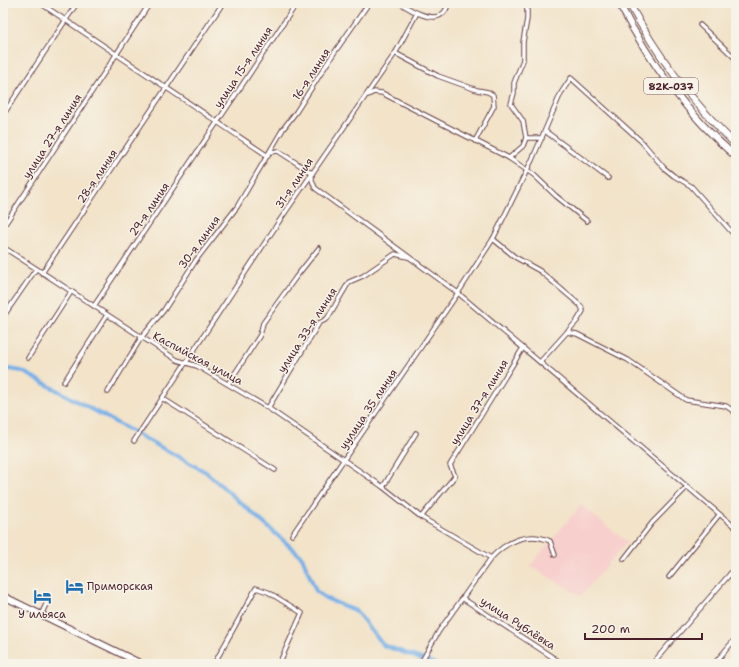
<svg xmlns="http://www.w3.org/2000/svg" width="739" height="667" font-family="'Shantell Sans',sans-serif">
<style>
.built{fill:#f7d0cd}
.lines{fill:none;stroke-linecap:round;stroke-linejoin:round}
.canal{stroke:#78b1e8;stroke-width:4}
.minor-casing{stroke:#633c43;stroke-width:5.5}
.secondary-casing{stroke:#633c43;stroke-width:8}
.primary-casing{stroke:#633c43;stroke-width:8}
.minor{stroke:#fff;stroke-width:3.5}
.secondary{stroke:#fff;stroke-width:5.5}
.primary{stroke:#fff;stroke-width:6}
.labels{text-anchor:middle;stroke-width:3;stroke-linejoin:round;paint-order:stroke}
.shield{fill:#f7f3e8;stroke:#7e5f64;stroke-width:1}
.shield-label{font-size:10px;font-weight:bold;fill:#4a1f2b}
.street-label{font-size:11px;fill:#4a1f2b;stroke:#f7f3e8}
.poi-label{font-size:11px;fill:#4a1f2b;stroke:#f7f3e8;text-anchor:start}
</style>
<rect width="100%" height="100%" fill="#f7f3e8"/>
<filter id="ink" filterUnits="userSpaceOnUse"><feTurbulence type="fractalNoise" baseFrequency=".025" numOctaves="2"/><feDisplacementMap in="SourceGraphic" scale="8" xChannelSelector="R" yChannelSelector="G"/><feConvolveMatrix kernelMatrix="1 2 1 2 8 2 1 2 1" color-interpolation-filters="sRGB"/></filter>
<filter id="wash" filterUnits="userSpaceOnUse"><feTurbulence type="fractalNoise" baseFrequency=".012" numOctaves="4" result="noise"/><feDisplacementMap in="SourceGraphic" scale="16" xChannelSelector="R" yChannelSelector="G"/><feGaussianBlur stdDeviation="0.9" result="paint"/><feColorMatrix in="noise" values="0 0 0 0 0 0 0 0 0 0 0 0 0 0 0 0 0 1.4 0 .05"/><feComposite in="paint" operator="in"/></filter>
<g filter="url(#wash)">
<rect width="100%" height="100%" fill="#f2e3c9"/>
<path class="built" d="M581 505 627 542 581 596 530 566Z"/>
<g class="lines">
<path class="canal" d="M3 368 22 371 206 472 302 557 316 591 325 598 356 611 383 645 435 664"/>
</g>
</g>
<g filter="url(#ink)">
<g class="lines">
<defs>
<g id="minor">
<path d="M40 3 268 156"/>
<path d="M400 3C409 9 432 23 442 14 446 12 447 7 449 3"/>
<path d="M527 3V19L523 42V60L514 83V93L511 104 523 121 526 138H542"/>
<path d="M730 3 736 9"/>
<path d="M3 6 5 3"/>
<path d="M700 25 736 59"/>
<path d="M395 53 438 76 477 90 488 92 493 95 494 106 475 141"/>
<path d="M368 95 374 92 382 93 509 158 523 146 526 138"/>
<path d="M735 98 736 99"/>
<path d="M3 115 77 3"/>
<path d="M545 131 608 178"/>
<path d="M271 152 278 151 312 173V180L315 188 458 293 493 239 532 160 561 93 571 78 642 142 664 168 674 176 691 186 736 237"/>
<path d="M509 158 534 175 556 196 587 221"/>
<path d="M3 227 150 3"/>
<path d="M493 239 515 257 540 271 581 306 583 311 577 321 540 362"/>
<path d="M3 247 177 360 197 366 268 408 383 487 421 517 491 558 439 631 420 664"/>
<path d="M42 273 223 3"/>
<path d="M94 306 297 3"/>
<path d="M3 317 36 269"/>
<path d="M567 332 577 334 628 360 686 400 726 406 736 413"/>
<path d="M28 358 71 292"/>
<path d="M64 382 107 315"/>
<path d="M228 384 260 335 263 323 296 277 319 248"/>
<path d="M108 392 141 338 164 310 196 260 237 207 283 129 296 112 332 56 369 3"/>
<path d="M162 398 275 470"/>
<path d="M268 408 319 323 327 319 349 282 363 276 395 254 408 257"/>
<path d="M134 441 280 220 396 52 417 13"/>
<path d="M383 487 416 433"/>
<path d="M421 517 455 476 450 465 523 348"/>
<path d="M292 535 458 293 736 528"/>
<path d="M491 558C507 541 528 531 550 541L555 555"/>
<path d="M624 559 652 523 687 487"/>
<path d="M730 574 736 580"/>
<path d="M669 577 719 515"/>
<path d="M462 598 563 664"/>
<path d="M41 615 49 598"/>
<path d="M214 664 256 588 268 592 302 613 279 664"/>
<path d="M652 664 736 567"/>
<path d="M714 664 736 638"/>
</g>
<path id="secondary" d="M3 596 142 664"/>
<g id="primary">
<path d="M619 3C648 60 688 115 736 157"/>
<path d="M629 3C657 56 693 103 736 145"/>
</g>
</defs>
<use href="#minor" class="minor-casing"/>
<use href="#secondary" class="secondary-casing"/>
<use href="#primary" class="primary-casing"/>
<use href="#minor" class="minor"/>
<use href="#secondary" class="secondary"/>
<use href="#primary" class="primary"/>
</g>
</g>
<defs>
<symbol id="hotel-bare" viewBox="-9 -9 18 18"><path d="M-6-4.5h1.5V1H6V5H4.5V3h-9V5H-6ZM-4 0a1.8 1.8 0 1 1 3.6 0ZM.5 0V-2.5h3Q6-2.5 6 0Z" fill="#1f6fb2" stroke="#f7f3e8" stroke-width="2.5" paint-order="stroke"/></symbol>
</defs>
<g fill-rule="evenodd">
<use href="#hotel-bare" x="62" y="574" width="25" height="25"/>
<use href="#hotel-bare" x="30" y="584" width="25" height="25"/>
</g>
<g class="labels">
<rect class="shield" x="644" y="78" width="54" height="16" rx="3"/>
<g class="shield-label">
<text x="671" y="90">82К-037</text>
</g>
<g class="street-label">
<text transform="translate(243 67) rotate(-56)" y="4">улица 15-я линия</text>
<text transform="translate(311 74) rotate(-57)" y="4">16-я линия</text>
<text transform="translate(52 136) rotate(-57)" y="4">улица 27-я линия</text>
<text transform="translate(97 176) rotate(-56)" y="4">28-я линия</text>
<text transform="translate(294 183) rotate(-56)" y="4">31-я линия</text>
<text transform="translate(149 209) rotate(-56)" y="4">29-я линия</text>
<text transform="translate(199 242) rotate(-54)" y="4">30-я линия</text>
<text transform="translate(307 330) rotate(-57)" y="4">улица 33-я линия</text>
<text transform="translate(198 358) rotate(28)" y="4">Каспийская улица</text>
<text transform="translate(479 402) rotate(-58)" y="4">улица 37-я линия</text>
<text transform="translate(368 409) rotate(-56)" y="4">уулица 35 линия</text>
<text transform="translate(518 623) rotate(33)" y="4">улица Рублёвка</text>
</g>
<g class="poi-label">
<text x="87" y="590">Приморская</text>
<text x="42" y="618" text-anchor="middle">У ильяса</text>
</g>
</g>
<rect width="739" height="667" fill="none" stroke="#f7f3e8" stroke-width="16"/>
<path d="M585 633v6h117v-6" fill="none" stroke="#4a1f2b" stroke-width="2"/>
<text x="591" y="633" font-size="12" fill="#4a1f2b" stroke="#f7f3e8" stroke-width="3" paint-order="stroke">200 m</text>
</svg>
